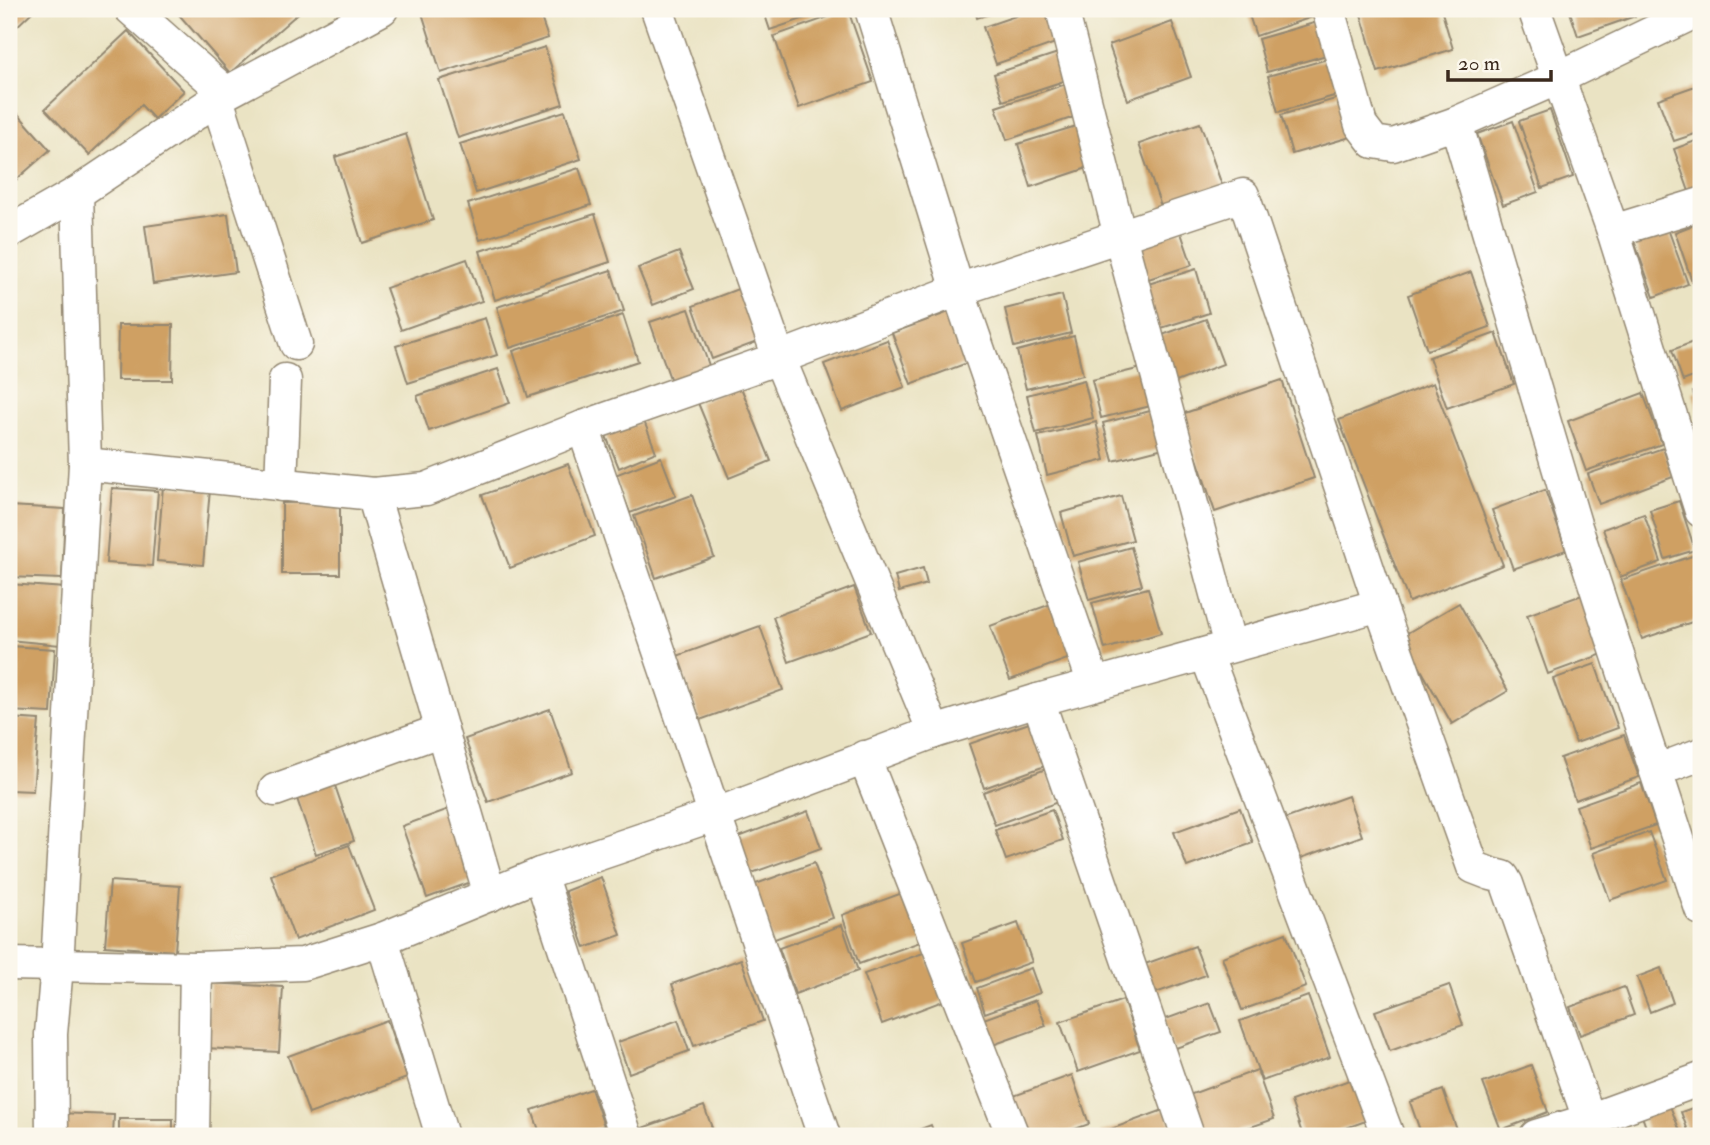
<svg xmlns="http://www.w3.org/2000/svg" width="1710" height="1145" font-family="'IM FELL Double Pica',serif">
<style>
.building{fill:#cfa063}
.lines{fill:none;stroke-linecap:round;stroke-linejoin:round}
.minor-casing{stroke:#928670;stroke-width:35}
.minor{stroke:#fff;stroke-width:32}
</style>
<rect width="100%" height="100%" fill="#fbf7ec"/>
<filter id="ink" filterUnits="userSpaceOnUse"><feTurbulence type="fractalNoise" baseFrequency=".0143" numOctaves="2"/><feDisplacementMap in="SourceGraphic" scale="14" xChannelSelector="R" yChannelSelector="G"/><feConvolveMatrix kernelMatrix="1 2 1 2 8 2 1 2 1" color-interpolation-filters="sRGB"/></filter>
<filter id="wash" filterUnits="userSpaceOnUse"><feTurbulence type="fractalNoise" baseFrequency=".00686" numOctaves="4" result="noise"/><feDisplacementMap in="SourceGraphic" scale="28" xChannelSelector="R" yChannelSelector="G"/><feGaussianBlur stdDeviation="1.57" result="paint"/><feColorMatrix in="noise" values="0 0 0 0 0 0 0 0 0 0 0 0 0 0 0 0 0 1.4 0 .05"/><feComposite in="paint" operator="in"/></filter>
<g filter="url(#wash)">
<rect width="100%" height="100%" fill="#eae3c3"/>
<g id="blocks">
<g class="building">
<path d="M9 9H35L9 34Z"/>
<path d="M174 9H303L230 73Z"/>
<path d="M437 9H538L548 38 441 73 422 13Z"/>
<path d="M763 9H832L770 30Z"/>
<path d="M975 9H1005L977 18Z"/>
<path d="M1036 9H1057L1067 39 996 64 983 27Z"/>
<path d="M1247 9H1316L1318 15 1256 36Z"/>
<path d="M1366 9H1441L1453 49 1378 72 1360 11Z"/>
<path d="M1569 9H1633L1635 16 1578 36Z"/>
<path d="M848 10 873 82 799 108 774 36Z"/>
<path d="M1321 21 1330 54 1267 72 1258 39Z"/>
<path d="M1172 22 1191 77 1128 100 1109 45Z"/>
<path d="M128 31 184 91 154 119 141 105 89 155 45 109Z"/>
<path d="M545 47 563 104 458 138 439 80Z"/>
<path d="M1067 50 1076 77 1003 101 994 74Z"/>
<path d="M1331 58 1341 94 1278 112 1268 76Z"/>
<path d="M1072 82 1083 114 1007 140 996 107Z"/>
<path d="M1701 84V132L1674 141 1658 99Z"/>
<path d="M1342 97 1354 136 1292 154 1281 115Z"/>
<path d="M9 104 50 150 9 186Z"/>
<path d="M1550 110 1573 177 1542 188 1519 121Z"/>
<path d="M565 111 581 159 476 193 460 144Z"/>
<path d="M1513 121 1538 192 1503 205 1477 134Z"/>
<path d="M1086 123 1099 164 1031 187 1018 144Z"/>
<path d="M1200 123 1224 191 1163 212 1139 144Z"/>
<path d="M406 134 433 220 362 243 335 157Z"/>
<path d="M1701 139V193L1691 197 1674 149Z"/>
<path d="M579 168 591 205 480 240 468 204Z"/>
<path d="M228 214 236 272 153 284 145 226Z"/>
<path d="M595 214 610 262 495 300 480 251Z"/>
<path d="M1701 222V282L1693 284 1675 232Z"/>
<path d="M1667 226 1688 284 1654 297 1633 238Z"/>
<path d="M1180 230 1192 265 1139 282 1128 248Z"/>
<path d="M679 252 694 289 653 305 638 268Z"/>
<path d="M467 259 482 301 401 330 386 288Z"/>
<path d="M1196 269 1209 313 1155 330 1142 286Z"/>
<path d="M611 270 624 311 510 348 497 307Z"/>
<path d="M1471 272 1490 327 1427 350 1408 295Z"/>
<path d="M743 287 762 340 712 359 693 306Z"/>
<path d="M1062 295 1071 333 1014 347 1005 309Z"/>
<path d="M960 308 978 359 911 384 892 333Z"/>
<path d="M689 309 711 371 672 384 650 322Z"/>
<path d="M623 315 638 361 528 397 513 351Z"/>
<path d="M485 318 497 355 408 383 396 346Z"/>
<path d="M1206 319 1223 364 1171 384 1154 338Z"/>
<path d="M118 325H173L172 380H117Z"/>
<path d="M1496 333 1514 384 1447 408 1429 357Z"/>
<path d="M1074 336 1083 375 1026 389 1017 351Z"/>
<path d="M1701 339V374L1683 381 1672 350Z"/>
<path d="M887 340 905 387 842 411 824 364Z"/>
<path d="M1150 366 1159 404 1101 418 1092 380Z"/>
<path d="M498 369 510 403 429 431 417 396Z"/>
<path d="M1084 380 1093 418 1036 433 1027 395Z"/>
<path d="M1282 380 1314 478 1215 512 1182 414Z"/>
<path d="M1433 383 1503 565 1409 602 1339 420Z"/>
<path d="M740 385 771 461 729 478 698 403Z"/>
<path d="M1701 389V418L1693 392Z"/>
<path d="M1643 393 1662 444 1586 471 1568 421Z"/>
<path d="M1162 408 1171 446 1113 461 1103 423Z"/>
<path d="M644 421 656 452 619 468 606 436Z"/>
<path d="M1096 422 1105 460 1047 475 1038 436Z"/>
<path d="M1663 448 1673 477 1599 504 1588 474Z"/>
<path d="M661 457 676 496 630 513 615 475Z"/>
<path d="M568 464 595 536 510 568 482 495Z"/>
<path d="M163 486 210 490 203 565 157 561Z"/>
<path d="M112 488 158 491 152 566 106 563Z"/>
<path d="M1545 490 1566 550 1513 569 1492 510Z"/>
<path d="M692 495 714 557 656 578 634 516Z"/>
<path d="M1121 496 1133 540 1073 556 1061 513Z"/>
<path d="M1679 501 1695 550 1665 559 1650 510Z"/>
<path d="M340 502V574H282V503Z"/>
<path d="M9 506 65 509 62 579 9 577Z"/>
<path d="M1644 514 1661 562 1620 577 1603 529Z"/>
<path d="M1131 547 1142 585 1089 600 1078 562Z"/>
<path d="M1698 554 1701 563V619L1642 639 1621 580Z"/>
<path d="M923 568 927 584 899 592 895 576Z"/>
<path d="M9 584 65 588 60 645 9 640Z"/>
<path d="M854 587 871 632 789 662 773 617Z"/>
<path d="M1148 588 1161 633 1105 649 1092 603Z"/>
<path d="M1582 595 1603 654 1548 674 1527 615Z"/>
<path d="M1054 603 1073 657 1010 680 990 626Z"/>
<path d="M1459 603 1508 691 1452 724 1402 636Z"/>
<path d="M760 626 783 690 700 720 677 656Z"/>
<path d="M9 646 55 649 51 713 9 711Z"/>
<path d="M1595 664 1618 728 1576 743 1553 679Z"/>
<path d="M550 709 572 772 488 802 465 739Z"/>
<path d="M9 718 39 720 33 791 9 790Z"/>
<path d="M1032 722 1048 765 984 788 969 744Z"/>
<path d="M1624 735 1639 777 1575 800 1560 758Z"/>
<path d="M1046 769 1058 802 995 825 983 792Z"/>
<path d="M331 774 354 841 316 854 293 787Z"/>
<path d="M1641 783 1656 825 1591 848 1576 806Z"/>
<path d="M1348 796 1362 836 1293 861 1279 821Z"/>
<path d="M1240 808 1253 843 1187 867 1174 832Z"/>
<path d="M449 809 474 881 427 898 402 826Z"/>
<path d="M1052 810 1063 840 1006 860 995 830Z"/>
<path d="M808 811 821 848 749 874 736 838Z"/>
<path d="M1649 832 1667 880 1610 900 1593 853Z"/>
<path d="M349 845 374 910 295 940 271 875Z"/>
<path d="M814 863 833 918 772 940 753 885Z"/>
<path d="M601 877 621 935 585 948 565 891Z"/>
<path d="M110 881 180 886 175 951 105 946Z"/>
<path d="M905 892 923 941 859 964 842 915Z"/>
<path d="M1018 923 1032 962 976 982 962 943Z"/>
<path d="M842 925 858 971 795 994 779 948Z"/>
<path d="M1286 933 1306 987 1242 1010 1222 957Z"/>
<path d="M1195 946 1206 975 1153 994 1142 965Z"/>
<path d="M926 952 943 1001 882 1024 864 974Z"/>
<path d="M741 959 763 1021 694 1046 672 984Z"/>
<path d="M1031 968 1040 993 985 1013 977 988Z"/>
<path d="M1661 968 1673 1003 1650 1012 1637 977Z"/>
<path d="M210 983 283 987 279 1052 206 1048Z"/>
<path d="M1449 985 1463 1025 1390 1051 1375 1011Z"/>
<path d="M1624 987 1634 1015 1580 1035 1570 1007Z"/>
<path d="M1308 996 1330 1057 1262 1081 1240 1021Z"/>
<path d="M1036 1000 1046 1026 987 1047 978 1021Z"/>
<path d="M1123 1000 1140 1050 1078 1072 1060 1022Z"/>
<path d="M1210 1003 1221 1032 1173 1049 1163 1020Z"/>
<path d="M387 1020 407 1078 309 1114 288 1056Z"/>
<path d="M678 1020 689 1051 629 1073 618 1042Z"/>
<path d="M1531 1065 1548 1112 1501 1130 1483 1083Z"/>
<path d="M1257 1070 1274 1119 1225 1136H1204L1189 1095Z"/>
<path d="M1072 1075 1089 1124 1056 1136H1022L1008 1098Z"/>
<path d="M1363 1075 1377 1117 1324 1136H1303L1291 1101Z"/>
<path d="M591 1089 604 1126 575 1136H541L532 1110Z"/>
<path d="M1443 1090 1459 1136H1422L1410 1102Z"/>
<path d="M1701 1105V1136H1690L1681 1112Z"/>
<path d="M704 1106 715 1136H645L642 1128Z"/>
<path d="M1670 1106 1682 1136H1649L1642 1116Z"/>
<path d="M1166 1109 1175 1136H1101L1100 1133Z"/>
<path d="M56 1113 114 1115 113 1136H55Z"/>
<rect x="119" y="1119" width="54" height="17"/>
<path d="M931 1125 935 1136H911L910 1133Z"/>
</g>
</g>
</g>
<g filter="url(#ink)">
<use href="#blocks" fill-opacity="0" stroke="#928670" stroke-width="2"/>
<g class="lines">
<defs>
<g id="minor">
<path d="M131 9 226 93"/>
<path d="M657 9 779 358 934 732"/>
<path d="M871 9 958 290 1094 684"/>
<path d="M1062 9 1120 236 1230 646"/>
<path d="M1328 9 1361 125 1374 142 1393 145 1456 123 1558 78 1701 9"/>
<path d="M1534 9 1613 231 1701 511"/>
<path d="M217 99 296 344"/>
<path d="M1456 123 1575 524 1701 909"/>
<path d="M1613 231 1701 204"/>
<path d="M9 232 77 193 226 93 382 9"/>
<path d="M583 427 824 1136"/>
<path d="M85 464 373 494 426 489 583 427 779 358 958 290 1243 195 1380 605 1473 867 1491 874 1503 877 1507 884 1595 1136"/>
<path d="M281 485 285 380"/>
<path d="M373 494 490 895"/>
<path d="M1206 654 1388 1136"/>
<path d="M1038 700 1188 1136"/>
<path d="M864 757 1013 1136"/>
<path d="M1656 771 1701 754"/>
<path d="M275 790 442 730"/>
<path d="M540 874 626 1136"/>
<path d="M382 939 442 1136"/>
<path d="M9 964 196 968 303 964 382 939 540 874 714 815 934 732 1038 700 1380 605"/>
<path d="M52 1136 51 1034 57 966 85 464 77 193"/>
<path d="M193 1136 196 968"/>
<path d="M1536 1136 1589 1120 1701 1079"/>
</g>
</defs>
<use href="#minor" class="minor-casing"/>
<use href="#minor" class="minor"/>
</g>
</g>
<rect width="1710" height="1145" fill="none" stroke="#fbf7ec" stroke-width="35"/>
<path d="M1448 70v10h103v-10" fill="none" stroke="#3b2a1e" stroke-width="3.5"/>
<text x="1458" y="70" font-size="21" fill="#3b2a1e" stroke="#fbf7ec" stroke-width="5" paint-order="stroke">20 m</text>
</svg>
